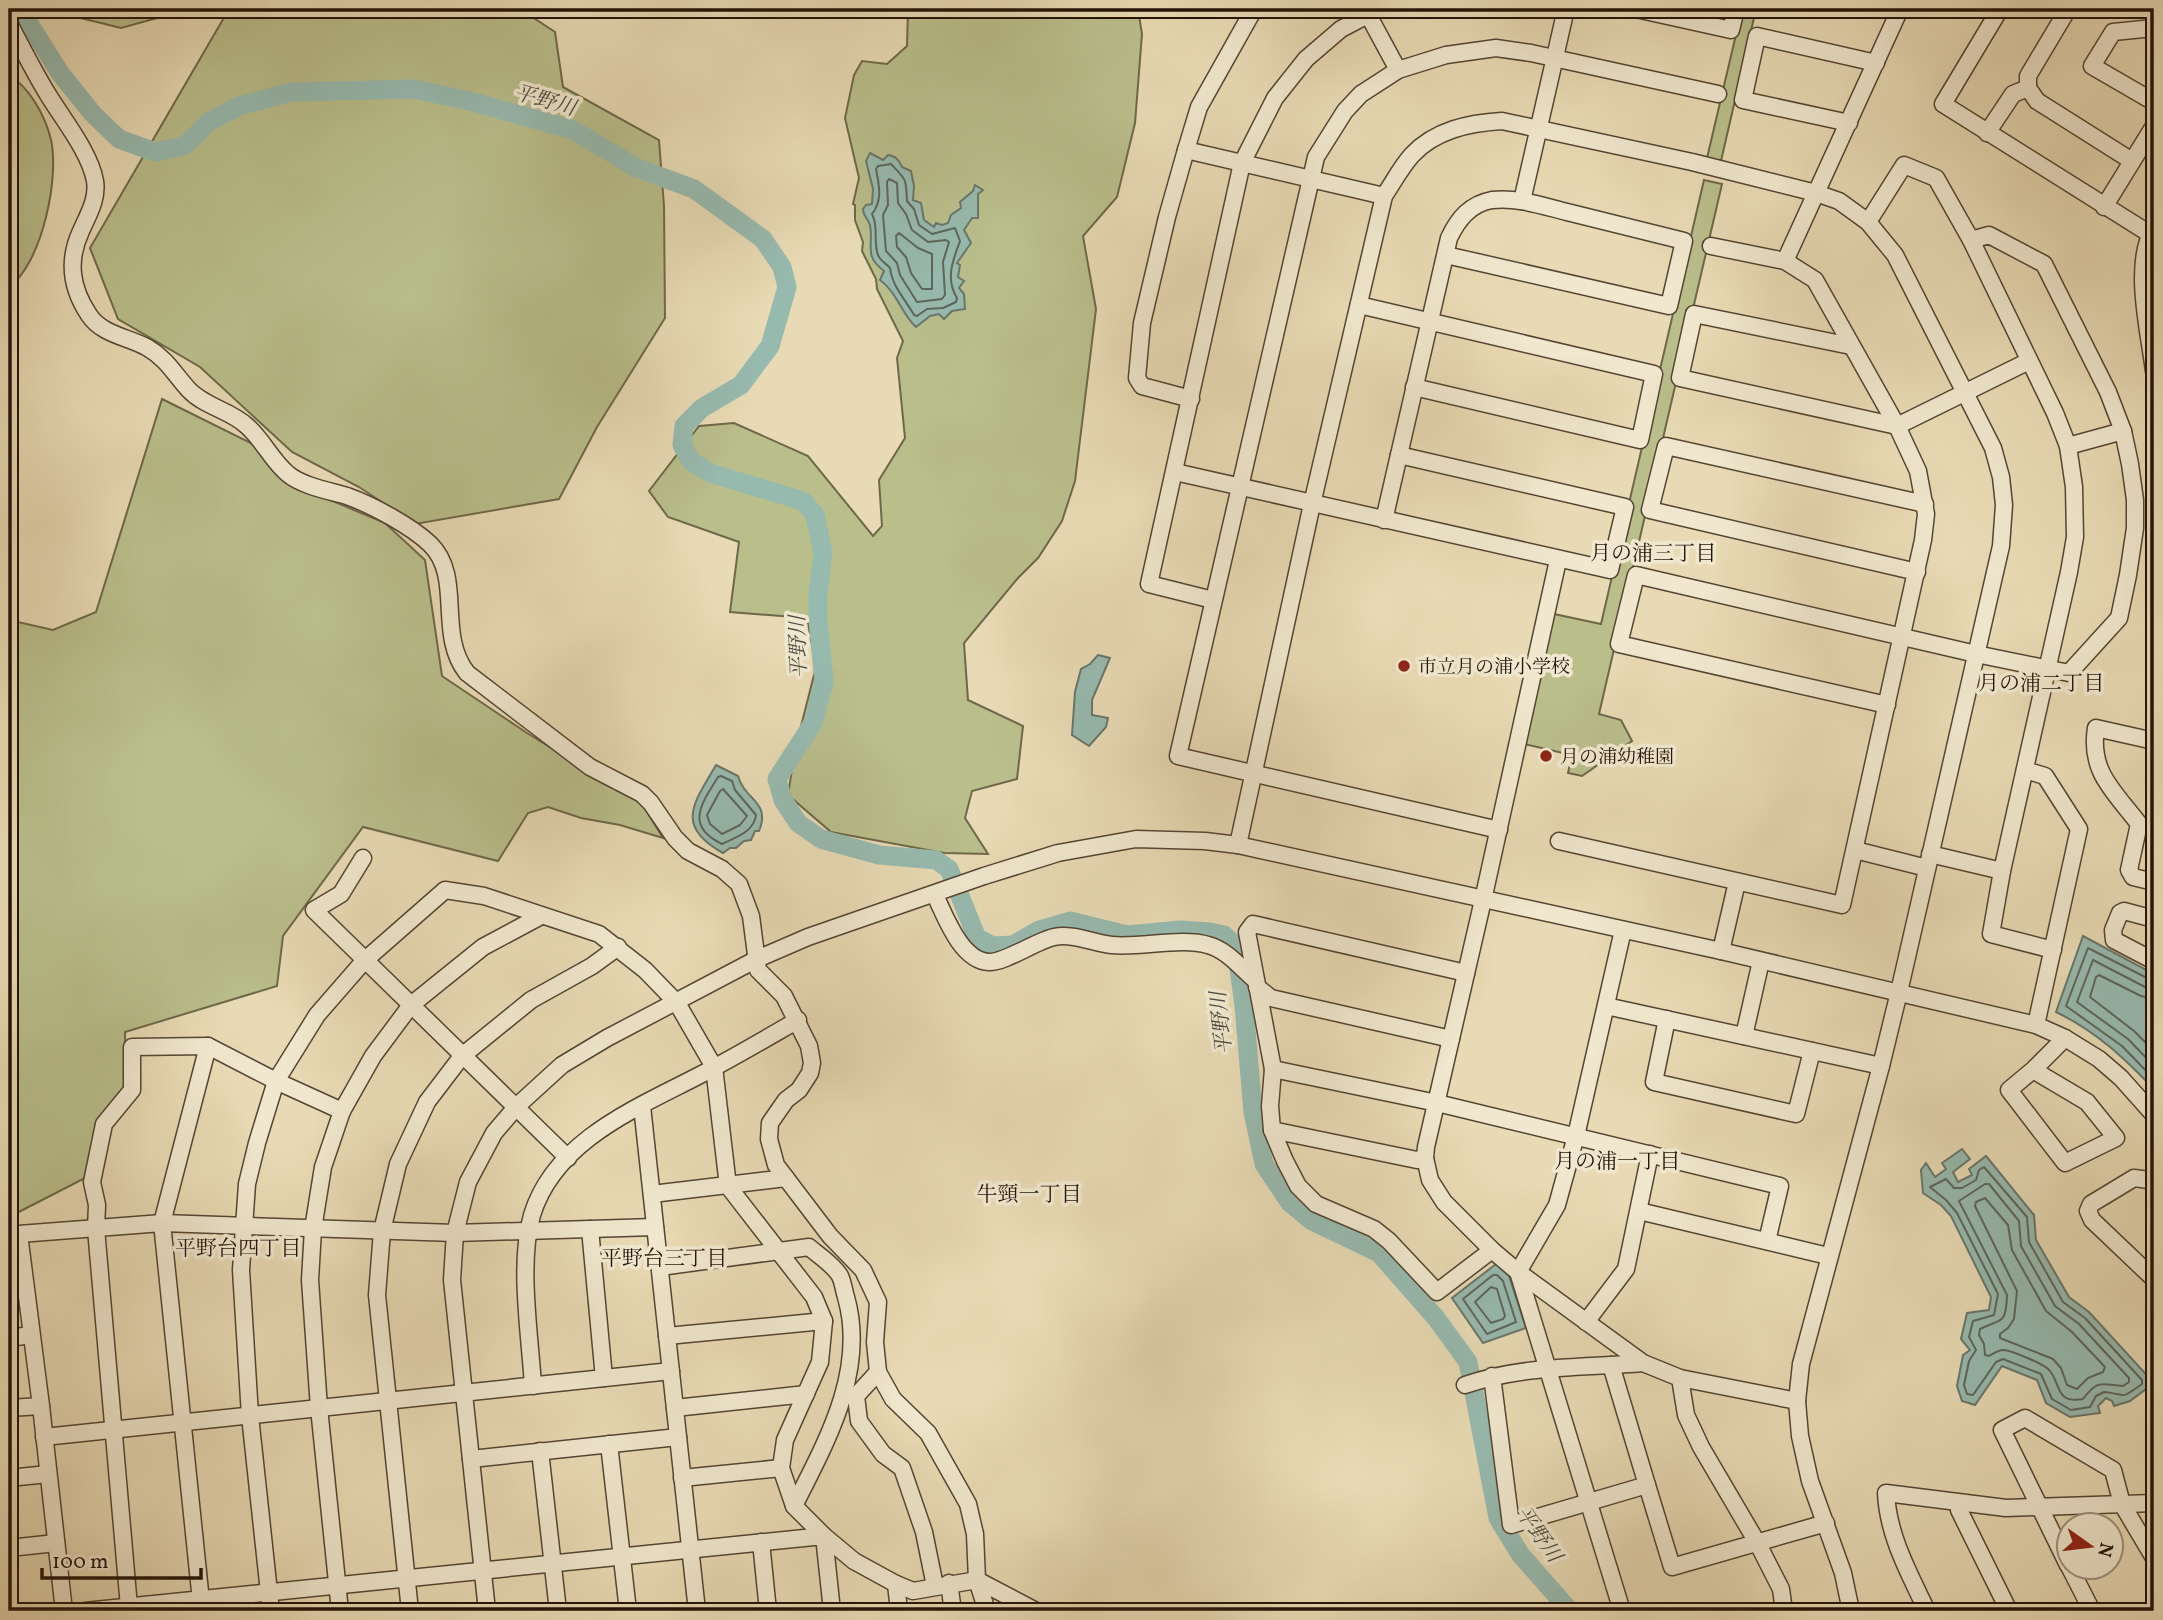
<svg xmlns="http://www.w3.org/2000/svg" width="2163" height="1620" font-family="Vollkorn,'Noto Serif JP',serif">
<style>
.green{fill:#b9be8b;stroke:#6e684a;stroke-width:2}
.water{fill:#97baaf;stroke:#68776c;stroke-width:2}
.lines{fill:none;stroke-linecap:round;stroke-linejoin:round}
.shore{stroke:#5c665c;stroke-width:2}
.river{stroke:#97baaf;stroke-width:19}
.minor-casing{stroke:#544533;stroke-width:19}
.minor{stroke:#f0e7ce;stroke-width:16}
.poi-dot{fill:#8f2418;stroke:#f0e7ce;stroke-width:2.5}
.labels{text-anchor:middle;stroke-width:7;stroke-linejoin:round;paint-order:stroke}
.poi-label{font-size:19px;fill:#221308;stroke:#f0e7ce;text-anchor:start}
.water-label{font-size:21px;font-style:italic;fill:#4b4d42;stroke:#f0e7ce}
.neighbourhood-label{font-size:21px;fill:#221308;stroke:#f0e7ce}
</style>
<rect width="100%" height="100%" fill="#e8dab4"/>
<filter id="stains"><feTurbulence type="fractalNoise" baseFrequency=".00286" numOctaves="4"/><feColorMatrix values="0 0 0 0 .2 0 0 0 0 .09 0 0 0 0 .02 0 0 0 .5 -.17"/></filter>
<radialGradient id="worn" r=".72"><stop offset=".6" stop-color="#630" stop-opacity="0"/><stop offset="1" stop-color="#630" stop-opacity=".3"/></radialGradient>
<g class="green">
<path d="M44 9H190L121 28Z"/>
<path d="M229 9H520L555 32 563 87 659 140 664 206 665 318 597 427 559 499 415 524 359 487 292 452 200 367 118 319 90 248Z"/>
<path d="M908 9H1138L1142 34 1135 123 1117 197 1083 236 1096 309 1075 481 1062 521 1038 558 1018 578 964 643 968 700 1023 726 1017 779 972 791 965 818 988 854 944 853 831 832 788 795 795 750 816 667 807 618 730 612 739 542 668 517 649 491 699 426 734 423 808 456 873 536 882 526 879 480 905 438 897 358 903 341 877 289 876 279 862 251 863 242 855 220V205L853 204 859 178 845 118 854 75 862 61 887 64 907 46Z"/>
<path d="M1742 9H1756L1721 161 1707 158Z"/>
<path d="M9 75C29 87 44 114 50 136 61 174 42 264 9 287Z"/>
<path d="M1704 180 1722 184 1599 714 1621 720 1632 741 1582 776 1568 773 1572 755 1524 744 1554 614 1601 624Z"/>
<path d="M162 399 269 452 330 500 385 523 425 560 442 676 527 733 642 804 663 838 620 825 581 818 548 807 528 813 498 861 363 827 283 936 277 986 125 1032 126 1085 99 1118 85 1178 9 1217V620L53 630 96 612Z"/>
</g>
<g class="water">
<path d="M870 153 883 160 888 155C896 156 899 160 902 167L911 171 914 186 913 200 921 203 924 220 934 227 936 223 942 225 948 223 951 215 961 208 960 202 973 191 975 185 983 190 978 194V218H972L964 230 971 243 957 263 960 265 958 277 964 281 959 288 964 294 965 309 952 311 944 319 939 314 930 316 916 327C901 313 897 292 880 280L884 271C863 255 874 246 870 225 868 218 863 217 863 209L866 205 872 204 873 189 866 161Z"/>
<path d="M1098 655 1110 658 1092 700V715L1108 718 1106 727 1089 746 1072 735 1075 692 1081 669 1090 664Z"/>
<path d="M716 765 738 776C745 801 771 801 759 831H755L751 840 744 841 736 848H730L723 853C674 826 694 803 716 765Z"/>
<path d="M2083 936 2154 974V1089C2123 1057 2097 1032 2056 1012Z"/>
<path d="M1962 1149 1970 1159 1953 1172 1958 1182 1972 1175 1969 1169 1986 1156 2034 1215 2036 1240 2069 1297 2089 1312 2154 1383 2130 1401 2114 1406 2112 1401 2106 1398 2098 1406 2100 1413 2070 1417 2046 1403 2037 1380 2002 1366 1975 1405 1962 1401 1957 1386 1963 1355 1970 1350 1961 1339 1967 1313 1989 1310 1991 1297 1951 1216 1941 1205 1923 1193 1921 1170 1926 1163 1935 1177 1946 1169 1942 1163Z"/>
<path d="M1496 1264 1509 1276 1526 1328 1483 1343 1452 1298Z"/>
</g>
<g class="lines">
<g class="shore">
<path d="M891 164C906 180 906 177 907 201L914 209 919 225 932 234 955 228 960 241C953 260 945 279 957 298L956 302 943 308 927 309 917 316 914 315C905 299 892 286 890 268 886 263 880 261 878 255 873 242 879 227 872 214 883 200 879 185 876 169L878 166Z"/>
<path d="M889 179 897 183 898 203 906 214 912 230 928 242 946 240 949 242 943 262 945 295 942 299 917 302 900 275 897 263 886 251 883 215 888 205 887 182Z"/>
<path d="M899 233 918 248 932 254V289H922L911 273 906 257 897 247 896 236Z"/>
<path d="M721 776 732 781 735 790 756 815C754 832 736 837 722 844 684 826 702 803 718 777Z"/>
<path d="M723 789 747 816 740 825 722 834 710 824 707 815 720 791Z"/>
<path d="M2154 979H2149L2088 948 2066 1006 2122 1046 2154 1079"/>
<path d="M2154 988 2145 987 2093 960 2077 1002 2128 1039 2154 1066"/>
<path d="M2154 999 2141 996 2099 975 2096 977 2090 997 2134 1031 2154 1051"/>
<path d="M1984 1167 2027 1217 2029 1242 2063 1302 2085 1318 2142 1380V1384C2118 1401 2128 1394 2104 1392L2096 1396 2090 1407 2071 1410 2052 1399 2041 1374 2003 1359 1996 1362 1973 1395 1967 1394 1964 1385 1969 1361 1976 1350 1969 1337 1973 1321 1994 1315 1998 1294 1957 1213 1946 1200 1930 1187 1946 1179 1954 1188H1962L1976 1180 1979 1170Z"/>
<path d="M1985 1184H1989L2019 1221 2021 1246 2055 1306 2079 1324 2129 1378V1382L2123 1386C2102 1385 2099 1378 2083 1399 2056 1404 2061 1385 2050 1371 2045 1364 2012 1351 2004 1350 1998 1350 1994 1353 1989 1356L1985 1355 1984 1344 1979 1335 1980 1329C2002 1318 2006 1325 2007 1295L1959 1201Z"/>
<path d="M1985 1198 2008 1225 2012 1250 2046 1311 2072 1332 2105 1367 2103 1372 2088 1378 2077 1389 2067 1385 2061 1368 2053 1359 2000 1338V1334L2008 1328 2014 1319 2017 1291 1975 1206 1976 1202Z"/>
<path d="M1497 1275 1503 1281 1516 1322 1487 1334 1463 1299 1493 1275Z"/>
<path d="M1491 1287 1497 1289 1505 1316 1503 1319 1491 1323 1475 1302Z"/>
</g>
<path class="river" d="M20 9 60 73 93 114 119 139 155 152 184 146 209 122 239 106 292 92 414 89 470 101 573 130 637 168 694 189 763 239 782 267 787 287 770 346 741 385 702 408 684 426 682 445 691 461 710 473 803 501 815 515 823 553 818 593V621L824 682 813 723 777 779 783 800 798 823 821 839 879 855 936 860 949 869 977 938 993 946 1013 945 1039 930 1070 921 1127 935 1181 930 1210 932 1224 935 1236 946 1244 1006 1253 1112 1264 1164 1290 1203 1312 1221 1379 1253 1436 1318 1468 1362 1498 1518 1520 1554 1570 1611"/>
<defs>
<g id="minor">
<path d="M1365 9 1398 70"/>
<path d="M1636 9 1731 30 1736 9"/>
<path d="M2000 9 1943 104 2150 234"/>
<path d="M2068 9 2028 76V88L2037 101 2132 161"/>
<path d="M9 23C21 46 33 70 47 93 62 118 90 152 95 181 98 199 88 215 81 231 67 261 71 288 89 315 102 335 129 337 148 348 167 359 175 375 189 390 205 407 230 410 247 426 263 440 272 461 288 474 302 486 330 491 347 496 372 505 411 526 430 544 464 577 436 634 467 673L590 767 642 794 651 803 675 838 688 851 722 869 739 884 751 916 758 970 784 996 809 1046 812 1063 810 1073 799 1090 786 1100 770 1123 769 1139 776 1165 830 1236 863 1270 878 1302 875 1342 878 1372 893 1399 928 1433 968 1504 975 1534 977 1580 987 1611"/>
<path d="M2154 28 2113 32 2092 66 2154 102"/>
<path d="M1849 123 1743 100 1757 36 1876 63"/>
<path d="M1987 133 2013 94 2028 88"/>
<path d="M1186 150 1384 196"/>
<path d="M1522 201 1566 9"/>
<path d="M2104 207 2154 126"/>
<path d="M1868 222 1904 165 1936 178 1971 240 2055 413 2068 446 2074 487 2075 537 2069 572 2002 871 1991 934 2053 950"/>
<path d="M2154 228C2132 263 2149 331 2154 371"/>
<path d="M1785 261 1900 9"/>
<path d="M1359 305 1654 374 1640 440 1414 387"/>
<path d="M1851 346 1694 314 1680 378 1897 426 2029 361"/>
<path d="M1191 399 1142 386 1137 378 1142 323 1167 217 1186 150 1199 107 1254 9"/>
<path d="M2068 446 2123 431"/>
<path d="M1175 472 1610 570 1625 507 1399 455"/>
<path d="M1384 520 1449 238C1458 219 1470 204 1492 200 1517 197 1543 206 1567 212 1606 222 1645 231 1684 241L1669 306 1446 255"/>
<path d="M1558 560 1483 900 1426 1147 1425 1158 1430 1180 1444 1202 1492 1250 1518 1272 1643 1363 1680 1378 1797 1401"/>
<path d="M1917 572 1650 510 1666 446 1925 504"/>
<path d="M1213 600 1149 584 1242 163 1275 98 1306 59 1341 29 1379 9"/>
<path d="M1887 705 1619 644 1636 575 1976 654 2069 673 2119 618 2128 575 2135 528V500L2130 464 2123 431 2108 392 2044 264 1989 235 1971 240"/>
<path d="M2154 741 2096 728C2089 772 2114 791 2139 824L2129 870 2133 877 2154 882"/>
<path d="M2025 770 2045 776 2079 829 2036 1025"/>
<path d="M1499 830 1178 756 1316 157 1345 111 1361 94 1398 70 1446 55 1496 48 1531 53 1718 94"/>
<path d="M1559 841 1842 905 1923 540 1926 514 1918 471 1897 426 1815 280 1785 261 1711 246"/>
<path d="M1238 845 1312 504 1384 196C1393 183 1401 167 1412 155 1435 130 1469 123 1502 121L1692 162 1816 193 1839 201 1868 222 1895 255 1993 448 2001 477 2004 505 2001 546 1899 992 1881 1066 1801 1364 1797 1401 1800 1436 1810 1481 1843 1573 1851 1611"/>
<path d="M1855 850 1927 868"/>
<path d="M1930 854 2002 871"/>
<path d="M363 858 341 894 314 910 568 1158"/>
<path d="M935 895C945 916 961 961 989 962 1004 963 1036 941 1054 937 1073 933 1093 943 1112 945 1140 948 1182 937 1208 945 1227 950 1240 967 1255 980"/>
<path d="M2154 919 2124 911 2120 913 2113 930 2114 940 2154 961"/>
<path d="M1721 951 1737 882"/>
<path d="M1466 973 1253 924 1247 932 1273 1069 1270 1106 1272 1130 1285 1161 1298 1186 1316 1204 1374 1229 1389 1241 1437 1292 1492 1250"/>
<path d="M1257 987 1271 998 1451 1039"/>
<path d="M1606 1006 1881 1066"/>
<path d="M1667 1019 1654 1082 1796 1114 1812 1051"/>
<path d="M1744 1036 1761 961"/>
<path d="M1273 1069 1437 1103 1780 1186 1767 1241"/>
<path d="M2033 1070 2009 1090 2065 1163 2116 1138 2087 1102 2033 1070 2065 1038"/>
<path d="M642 1106 697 1611"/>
<path d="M1272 1130 1417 1160 1425 1158"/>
<path d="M2154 1184 2149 1180 2134 1178 2091 1204 2088 1211 2092 1220 2154 1279"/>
<path d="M652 1194 786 1178"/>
<path d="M1639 1211 1828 1256"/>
<path d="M590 1229 604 1378"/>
<path d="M660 1267 809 1247C818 1255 834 1265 840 1276 843 1282 844 1291 846 1297 867 1371 826 1442 794 1506"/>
<path d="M1586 1322 1626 1269 1650 1154"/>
<path d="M667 1336 824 1321"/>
<path d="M9 1338 31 1335"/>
<path d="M878 1372 856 1396 859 1421 883 1454 902 1468 924 1532 935 1586"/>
<path d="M1492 1376 1511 1525 1647 1485 1611 1365"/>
<path d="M1680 1378 1686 1415 1701 1447 1758 1544 1781 1589 1784 1611"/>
<path d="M1465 1385C1523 1365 1583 1368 1643 1363"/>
<path d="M533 1386C530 1335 518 1264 532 1215 555 1140 637 1108 700 1075 733 1058 765 1039 798 1020"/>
<path d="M9 1408 41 1406"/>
<path d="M675 1408 806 1394"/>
<path d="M44 1437 671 1371"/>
<path d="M609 1444 628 1611"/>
<path d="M540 1451 558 1611"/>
<path d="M471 1459 678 1437"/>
<path d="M9 1478 48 1474"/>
<path d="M682 1478 781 1468"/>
<path d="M1647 1485 1672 1567 1826 1523"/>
<path d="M1959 1503V1510L2009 1611"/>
<path d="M761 1542 768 1611"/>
<path d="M9 1548 56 1543"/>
<path d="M2068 1565 2002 1430 2025 1418 2113 1470 2122 1504 2154 1558"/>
<path d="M2070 1568 2092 1611"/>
<path d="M949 1583 953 1611"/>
<path d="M896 1584 899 1611"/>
<path d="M129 1607 96 1229 97 1205 92 1182 104 1124 132 1090V1047L208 1046 276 1081 342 1111"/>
<path d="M64 1611 41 1406 19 1234 162 1223 455 1233 655 1227"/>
<path d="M85 1611 824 1536 832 1611"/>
<path d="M202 1611 162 1223 208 1046"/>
<path d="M271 1611 250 1416 241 1270 247 1184 257 1143 276 1081 317 1015 364 961 445 890 484 896 599 934 645 970 677 1003 714 1067 728 1186 814 1297 824 1321 820 1362 785 1440 781 1468 794 1506 824 1536 854 1561 896 1584 913 1591 977 1580 1036 1611"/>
<path d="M340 1611 319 1408 310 1280 313 1229 323 1167 342 1111 373 1056 411 1005 483 947 541 916"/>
<path d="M410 1611 377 1295 382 1231 398 1164 427 1102 462 1056 531 1000 592 966 618 947"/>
<path d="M487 1611 452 1280 455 1233 468 1182 494 1133 517 1106 562 1065 607 1038 757 959 808 937 984 876 1058 853 1136 839 1205 841 1238 845 1721 951 2036 1025 2065 1038 2099 1059 2121 1078 2154 1115"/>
<path d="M1622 1611 1518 1272 1557 1205 1576 1136 1623 930"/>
<path d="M1927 1611C1909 1573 1888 1536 1886 1493L2006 1508 2154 1503"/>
</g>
</defs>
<use href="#minor" class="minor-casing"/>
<use href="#minor" class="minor"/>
</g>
<g class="poi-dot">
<circle cx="1404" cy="666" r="7"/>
<circle cx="1546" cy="756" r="7"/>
</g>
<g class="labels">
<g class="poi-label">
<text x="1418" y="673">市立月の浦小学校</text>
<text x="1560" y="763">月の浦幼稚園</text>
</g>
<g class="water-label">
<text transform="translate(545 100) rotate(16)" y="7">平野川</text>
<text transform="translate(798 647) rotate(-92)" y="7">平野川</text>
<text transform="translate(1221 1023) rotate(-96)" y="7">平野川</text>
<text transform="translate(1539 1534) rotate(55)" y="7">平野川</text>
</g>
<g class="neighbourhood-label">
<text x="1653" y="560">月の浦三丁目</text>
<text x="2041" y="690">月の浦二丁目</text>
<text x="1617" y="1168">月の浦一丁目</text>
<text x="1029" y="1201">牛頸一丁目</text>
<text x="238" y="1255">平野台四丁目</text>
<text x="664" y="1265">平野台三丁目</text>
</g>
</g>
<rect width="2163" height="1620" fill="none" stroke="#e8dab4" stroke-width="35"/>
<rect x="10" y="10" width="2142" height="1599" fill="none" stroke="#221308" stroke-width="3.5"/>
<rect x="18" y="18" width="2128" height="1585" fill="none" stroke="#221308" stroke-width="2"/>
<g transform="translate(2090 1546) rotate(104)"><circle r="33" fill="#f0e7ce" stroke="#9e927f" stroke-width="2"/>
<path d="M0-5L12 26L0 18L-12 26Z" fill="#8f2418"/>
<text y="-10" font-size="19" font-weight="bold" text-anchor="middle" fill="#221308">N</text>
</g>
<path d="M42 1568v10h159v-10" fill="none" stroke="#221308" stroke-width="3.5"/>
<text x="52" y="1568" font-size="21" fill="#221308" stroke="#f0e7ce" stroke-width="5" paint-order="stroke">100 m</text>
<rect width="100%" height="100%" filter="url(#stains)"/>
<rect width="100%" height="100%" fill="url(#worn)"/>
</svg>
